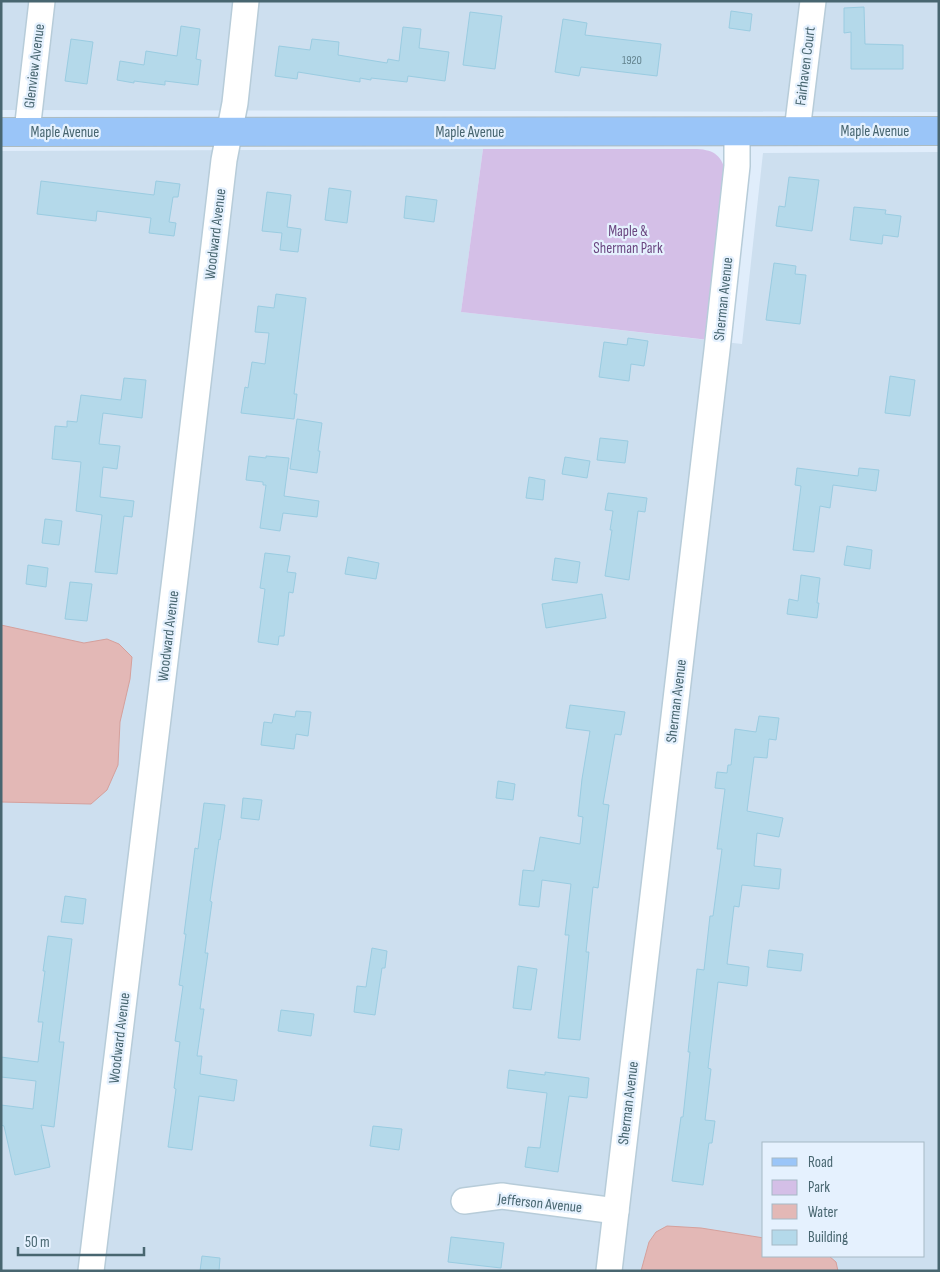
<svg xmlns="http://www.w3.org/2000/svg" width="940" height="1272" font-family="'Sofia Sans Condensed',sans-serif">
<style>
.residential{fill:#cddfef;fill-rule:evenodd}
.green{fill:#d4bfe7}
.water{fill:#e3b8b6;stroke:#d5a09c}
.building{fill:#b4d9ea;stroke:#9acce1}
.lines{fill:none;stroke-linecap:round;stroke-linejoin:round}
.minor-casing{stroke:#b7ccd9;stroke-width:28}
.major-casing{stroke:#aebcc0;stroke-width:30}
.minor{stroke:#fff;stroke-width:25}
.major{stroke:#9ac5f8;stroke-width:28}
.labels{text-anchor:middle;stroke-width:4.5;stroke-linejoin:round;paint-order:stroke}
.number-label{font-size:12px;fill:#63838e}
.street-label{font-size:15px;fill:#486670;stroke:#e5f1fe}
.park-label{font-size:15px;fill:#6b4781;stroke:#e5f1fe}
</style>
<rect width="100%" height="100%" fill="#e0edfb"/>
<g class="residential">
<path d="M1 1H939V112L1 110Z"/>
<path d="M483 149 461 312 742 344 763 153 939 152V1271H1V151ZM764 1143H924V1256H764Z"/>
</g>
<path class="green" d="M483 149H697C715 150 722 156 726 174L709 340 461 312Z"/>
<g class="water">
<path d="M1 625 84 643 107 639 119 644 132 657 130 679 120 722 118 765 107 790 91 804 1 802Z"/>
<path d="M667 1226 701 1228 764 1238V1256H829L836 1262 838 1271H641L649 1242 656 1232Z"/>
</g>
<g class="building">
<path d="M864 7 865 44 903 45V69H851V32L844 33V8Z"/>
<path d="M731 11 752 14 750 31 729 28Z"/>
<path d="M470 12 502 16 495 69 463 65Z"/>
<path d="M563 19 587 23 585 35 661 44 657 76 581 67 579 76 555 72Z"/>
<path d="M181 26 200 29 196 59 201 60 198 85 165 81V85L134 81V83L117 80 120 61 144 65 146 51 177 56Z"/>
<path d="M403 27 421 29 419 48 449 52 445 81 408 76 407 82 371 78V80L360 78V82L298 72 297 79 275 76 279 46 310 50 312 39 339 42 338 55 387 63 388 59 399 61Z"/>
<path d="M71 39 93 42 87 84 65 81Z"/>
<path d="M789 177 819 180 812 231 776 226 779 206 785 207Z"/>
<path d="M41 181 154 195 156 181 180 184 178 197H173L169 222 176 223 174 236 149 233 151 218 97 211 96 221 37 214Z"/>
<path d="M329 188 351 191 347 223 325 220Z"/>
<path d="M267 192 291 195 287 227 301 229 298 252 280 250 282 233 262 231Z"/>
<path d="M406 196 437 200 434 222 404 218Z"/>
<path d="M854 207 886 210 885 214 901 216 898 237 883 235 882 244 850 240Z"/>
<path d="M774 263 796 266 795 274 806 275 800 324 766 320Z"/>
<path d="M276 294 306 298 294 394H297L294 419 241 413 245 387 248 388 252 362 265 364 269 333 255 332 258 306 274 308Z"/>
<path d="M628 338 648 341 644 366 631 364 629 381 599 377 604 342 627 345Z"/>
<path d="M890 376 915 380 910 416 885 413Z"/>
<path d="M124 378 146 380 142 418 103 413 99 444 120 446 117 469 103 467 100 497 134 501 132 517 124 516 117 574 95 572 102 515 76 511 81 462 52 459 55 426 67 427V421L77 422 81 395 121 400Z"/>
<path d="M297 419 322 423 318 451H320L317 473 290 469Z"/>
<path d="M600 438 628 441 625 463 597 460Z"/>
<path d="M249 456 266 458V456L289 458 284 496 319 501 317 517 283 513 280 531 260 528 266 485H263V482L246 480Z"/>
<path d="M565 457 590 461 587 478 562 474Z"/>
<path d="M797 468 858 476 859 468 879 470 876 491 833 485 830 508 820 506 814 552 793 550 801 486 795 485Z"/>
<path d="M529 477 545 480 543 500 526 498Z"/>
<path d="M608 493 647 498 645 512 638 511 629 580 605 576 612 530H610L613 511 605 510Z"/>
<path d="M45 519 62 521 59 545 42 543Z"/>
<path d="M847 546 872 550 870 569 844 565Z"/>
<path d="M265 553 290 556 287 572 296 573 293 593 289 592 284 636H279L278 645 258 642 265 589 260 588Z"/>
<path d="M348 557 379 563 376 579 345 574Z"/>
<path d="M555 558 580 562 577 583 552 580Z"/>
<path d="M28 565 48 568 46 587 26 584Z"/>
<path d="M801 575 820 578 817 603H819L817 618 787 614 789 599 798 601Z"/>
<path d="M70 582 92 584 87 621 65 619Z"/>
<path d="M602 594 606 618 546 628 542 604Z"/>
<path d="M570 705 625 712 621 735 615 734 603 804 609 805 598 888 593 887 586 952H589L580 1040 558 1038 569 935H565L571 884 542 880 539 907 519 905 523 870 534 871 540 837 580 844 583 817 578 816 582 779 590 731 566 728Z"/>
<path d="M296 711 311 712 308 736 296 734 294 749 261 745 264 722 272 723 274 714 295 717Z"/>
<path d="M759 716 779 718 776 740 769 739 767 758 754 757 747 811 783 818 779 837 757 833 754 866 781 869 779 889 742 885 739 907 734 906 727 964 749 967 747 986 718 982 708 1068 711 1069 705 1120 715 1121 712 1143H709L703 1185 672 1181 681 1117H683L690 1052H688L697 969 704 970 710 916H713L722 849H717L725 789 715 788 717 772 727 773 728 765H731L735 729 756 732Z"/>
<path d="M498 781 515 784 513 800 496 798Z"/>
<path d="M243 798 262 800 259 820 241 818Z"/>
<path d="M204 803 225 805 220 840 219 839 210 901 212 902 205 953H208L200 1009H204L197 1056H202L200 1074 237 1080 234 1101 199 1096 192 1150 168 1147 176 1089 174 1088 180 1042 175 1041 183 986 179 985 186 934H184L195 848 198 849Z"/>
<path d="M65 896 86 899 83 924 61 922Z"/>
<path d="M48 936 72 939 59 1042H64L54 1127 41 1125 50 1167 15 1175 4 1126 1 1125V1105L33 1109 36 1081 1 1077V1057L38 1062 43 1022H38L45 971H43Z"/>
<path d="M372 948 387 951 385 968H382L375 1015 354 1012 357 986 366 987Z"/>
<path d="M769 950 803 954 801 971 767 967Z"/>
<path d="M518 966 537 969 531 1010 513 1008Z"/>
<path d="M281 1010 314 1014 311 1036 278 1031Z"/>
<path d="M509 1070 545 1075V1072L589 1078 587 1098 569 1096 558 1172 525 1167 528 1147 540 1148 547 1093 507 1088Z"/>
<path d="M373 1126 402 1129 399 1150 370 1146Z"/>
<path d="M451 1237 504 1243 501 1268 448 1262Z"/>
<path d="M202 1256 220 1258 219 1271H200Z"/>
</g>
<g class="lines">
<defs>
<g id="minor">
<path d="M27 131 42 1"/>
<path d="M797 131 813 1"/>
<path d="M464 1201 502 1196 616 1211"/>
<path d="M91 1271 180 537 224 160 235 103 246 1"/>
<path d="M609 1271 717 350 737 166V131"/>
</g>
<path id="major" d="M1 132 939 131"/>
</defs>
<use href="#minor" class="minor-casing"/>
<use href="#major" class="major-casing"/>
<use href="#minor" class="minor"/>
<use href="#major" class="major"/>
</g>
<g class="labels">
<g class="number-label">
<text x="632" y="64">1920</text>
</g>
<g class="street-label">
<text transform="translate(34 66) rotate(-83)" y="5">Glenview Avenue</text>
<text transform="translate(805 66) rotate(-83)" y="5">Fairhaven Court</text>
<text x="875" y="136">Maple Avenue</text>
<text x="65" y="137">Maple Avenue</text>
<text x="470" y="137">Maple Avenue</text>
<text transform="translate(215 234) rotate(-83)" y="5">Woodward Avenue</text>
<text transform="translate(723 299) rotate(-84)" y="5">Sherman Avenue</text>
<text transform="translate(168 636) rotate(-83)" y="5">Woodward Avenue</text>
<text transform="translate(676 701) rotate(-83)" y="5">Sherman Avenue</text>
<text transform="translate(119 1038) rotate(-83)" y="5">Woodward Avenue</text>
<text transform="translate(628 1103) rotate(-83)" y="5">Sherman Avenue</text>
<text transform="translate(540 1203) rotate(6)" y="5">Jefferson Avenue</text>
</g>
<g class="park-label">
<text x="628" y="236">Maple &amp;<tspan x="628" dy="17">Sherman Park</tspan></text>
</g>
</g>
<rect width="940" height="1272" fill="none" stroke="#486670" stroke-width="5"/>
<rect x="762" y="1142" width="162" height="115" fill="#e5f1fe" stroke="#a6b9c5"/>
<rect x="772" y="1158" width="25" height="8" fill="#9ac5f8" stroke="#a6b9c5"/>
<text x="808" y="1167" font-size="15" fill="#486670">Road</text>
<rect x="772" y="1180" width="25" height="15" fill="#d4bfe7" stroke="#a6b9c5"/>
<text x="808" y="1192" font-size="15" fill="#486670">Park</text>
<rect x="772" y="1204" width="25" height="15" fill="#e3b8b6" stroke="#a6b9c5"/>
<text x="808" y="1217" font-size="15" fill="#486670">Water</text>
<rect x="772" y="1230" width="25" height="15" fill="#b4d9ea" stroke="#a6b9c5"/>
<text x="808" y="1242" font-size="15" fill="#486670">Building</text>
<path d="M18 1247v8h126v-8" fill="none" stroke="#486670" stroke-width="2.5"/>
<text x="25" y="1247" font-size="15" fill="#486670" stroke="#e5f1fe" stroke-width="4" paint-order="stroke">50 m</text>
</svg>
